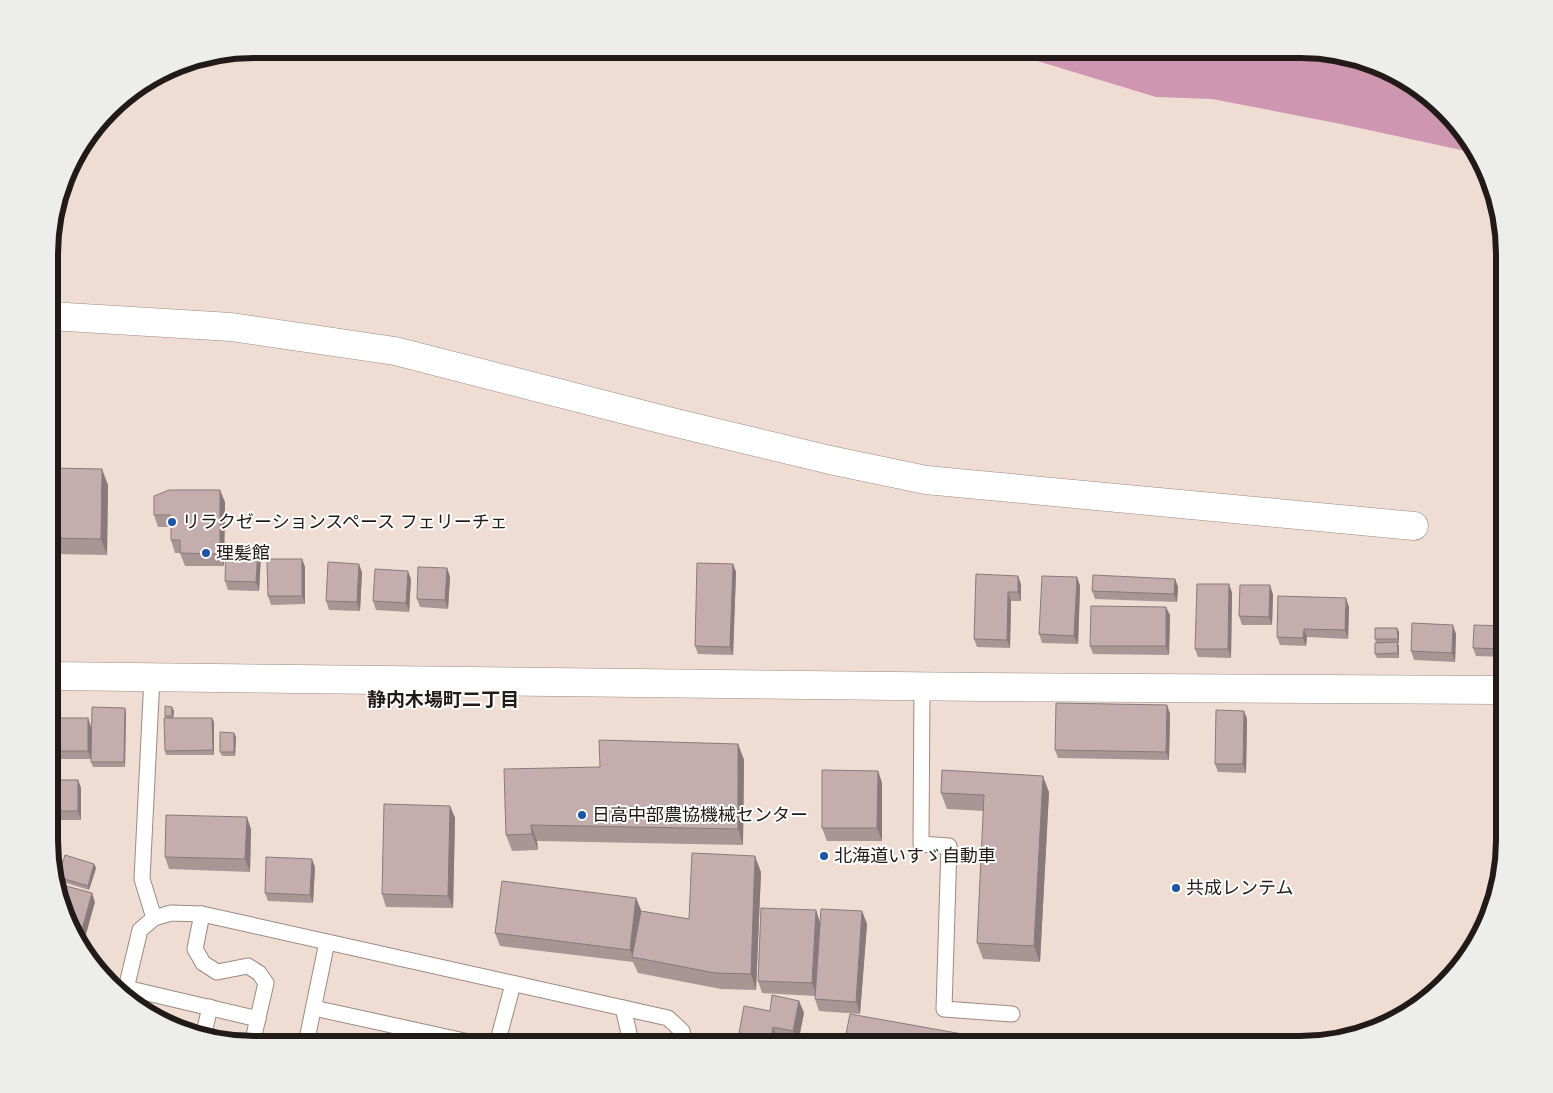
<svg xmlns="http://www.w3.org/2000/svg" width="1553" height="1093" font-family="Lora,'Noto Sans JP',serif">
<style>
.water{fill:#cf96b1}
.lines{fill:none;stroke-linecap:round;stroke-linejoin:round}
.lane-casing{stroke:#9b8a81;stroke-width:17}
.street-casing{stroke:#9b8a81;stroke-width:29}
.secondary-casing{stroke:#9b8a81;stroke-width:29}
.lane{stroke:#fff;stroke-width:15}
.street{stroke:#fff;stroke-width:28}
.secondary{stroke:#fff;stroke-width:28}
.wall{fill:#a89695}
.shaded-wall{fill:#887a79}
.building{fill:#c3aead;stroke:#887a79}
.poi-dot{fill:#1e56a7;stroke:#fff;stroke-width:2}
.labels{text-anchor:middle;stroke-width:4;stroke-linejoin:round;paint-order:stroke}
.poi-label{font-size:18px;fill:#211a17;stroke:#fff;text-anchor:start}
.neighbourhood-label{font-size:19px;font-weight:bold;fill:#211a17;stroke:#fff}
.rim{fill:none;stroke:#211a17;stroke-width:6}
</style>
<rect width="100%" height="100%" fill="#efddd3"/>
<path class="water" d="M998 49H1313L1366 60 1424 91 1475 153 1336 123 1212 99 1156 97Z"/>
<g class="lines">
<defs>
<g id="lane">
<path d="M152 677 142 879 154 918"/>
<path d="M922 686 921 844 949 846 944 1009 1012 1014"/>
<path d="M202 914 195 949 203 963 217 972 248 966 259 973 266 983 252 1044"/>
<path d="M126 988 258 1019"/>
<path d="M124 997 140 930 154 918 171 913 202 914 668 1018 682 1031 685 1044"/>
<path d="M314 1008 478 1044"/>
<path d="M623 1008 629 1033V1044"/>
<path d="M203 1037 210 1007"/>
<path d="M306 1044 327 942"/>
<path d="M497 1044 513 984"/>
</g>
<path id="street" d="M50 316 231 327 395 351 668 421 830 460 926 480 1414 526"/>
<path id="secondary" d="M50 676 983 687 1504 690"/>
</defs>
<use href="#lane" class="lane-casing"/>
<use href="#street" class="street-casing"/>
<use href="#secondary" class="secondary-casing"/>
<use href="#lane" class="lane"/>
<use href="#street" class="street"/>
<use href="#secondary" class="secondary"/>
</g>
<g class="wall">
<path d="M50 468 108 485 107 555 50 554Z"/>
<path d="M225 502 224 566H185L180 553H175L171 540V527H158L154 515Z"/>
<path d="M258 547 261 555 259 591 228 590 225 581Z"/>
<path d="M302 559 305 567V604L271 605 268 596Z"/>
<path d="M733 564 736 572 733 655 698 654 695 646Z"/>
<path d="M447 568 450 577 448 609 420 607 417 599Z"/>
<path d="M362 572 360 611 329 610 326 601Z"/>
<path d="M976 574 1021 584V601H1011L1010 648 977 647 974 639Z"/>
<path d="M1077 577 1080 586 1078 644 1042 643 1039 634Z"/>
<path d="M411 579 409 612 376 610 373 601Z"/>
<path d="M1175 579 1178 587 1177 602 1095 599 1092 591Z"/>
<path d="M1229 584 1232 593 1231 658 1198 657 1195 649Z"/>
<path d="M1273 594 1272 625H1242L1239 616Z"/>
<path d="M1349 607 1348 639 1307 637 1306 646 1280 645 1277 637Z"/>
<path d="M1170 615 1169 655 1093 654 1090 646Z"/>
<path d="M1504 626V657L1476 656 1473 648Z"/>
<path d="M1397 628 1399 632V643H1398L1399 646V658H1377L1375 654 1376 643 1375 639Z"/>
<path d="M1456 634 1455 662 1414 660 1411 651Z"/>
<path d="M1167 705 1170 714 1169 760 1058 758 1055 750Z"/>
<path d="M172 707 174 711 173 718H212L214 722V755H166L165 751V716Z"/>
<path d="M1244 711 1247 719 1246 773 1218 772 1215 764Z"/>
<path d="M126 712 125 767H93L91 762Z"/>
<path d="M50 718H88L91 727V759H50Z"/>
<path d="M234 733 236 737 235 756H222L220 752Z"/>
<path d="M738 744 744 760 743 845 537 841 538 850 512 851 506 835 600 767Z"/>
<path d="M878 771 882 783V841H827L822 828Z"/>
<path d="M50 780H78L81 788V820H50Z"/>
<path d="M1049 792 1040 962 983 959 977 943 984 811 947 809 941 793Z"/>
<path d="M450 806 455 818 453 908 386 907 382 894Z"/>
<path d="M251 829 250 872 169 869 165 857Z"/>
<path d="M94 864 96 868 89 890 60 881 58 877Z"/>
<path d="M315 867 313 903 268 901 265 893Z"/>
<path d="M761 872 756 990 721 989 638 973 633 962 500 946 495 933 636 898 641 911 689 919Z"/>
<path d="M816 910 820 923 862 911 867 924 860 1014 819 1011 815 999V996L762 993 758 981Z"/>
<path d="M799 1001 804 1013 798 1043 778 1039 777 1044 770 1011Z"/>
</g>
<g class="shaded-wall">
<path d="M102 469 108 485 107 555 101 539Z"/>
<path d="M220 490 225 502 224 566 220 554Z"/>
<path d="M258 547 261 555 259 591 256 582Z"/>
<path d="M302 559 305 567V604L302 596Z"/>
<path d="M359 564 362 572 360 611 357 602Z"/>
<path d="M733 564 736 572 733 655 730 647Z"/>
<path d="M447 568 450 577 448 609 445 600Z"/>
<path d="M408 571 411 579 409 612 406 603Z"/>
<path d="M1018 576 1021 584V601L1018 592Z"/>
<path d="M1077 577 1080 586 1078 644 1074 636Z"/>
<path d="M1175 579 1178 587 1177 602 1174 594Z"/>
<path d="M1229 584 1232 593 1231 658 1228 649Z"/>
<path d="M1270 585 1273 594 1272 625 1269 617Z"/>
<path d="M1008 592 1011 601 1010 648 1007 640Z"/>
<path d="M1346 598 1349 607 1348 639 1345 630Z"/>
<path d="M1166 607 1170 615 1169 655 1166 646Z"/>
<path d="M1453 625 1456 634 1455 662 1452 653Z"/>
<path d="M1397 628 1399 632V643L1398 639Z"/>
<path d="M1304 629 1307 637 1306 646 1303 638Z"/>
<path d="M1397 642 1399 646V658L1398 653Z"/>
<path d="M1167 705 1170 714 1169 760 1166 752Z"/>
<path d="M172 707 174 711 173 720 172 716Z"/>
<path d="M125 708 126 712 125 767 124 762Z"/>
<path d="M1244 711 1247 719 1246 773 1243 764Z"/>
<path d="M88 718 91 727V759L88 751Z"/>
<path d="M212 718 214 722V755L213 750Z"/>
<path d="M234 733 236 737 235 756 234 752Z"/>
<path d="M738 744 744 760 743 845 738 829Z"/>
<path d="M878 771 882 783V841L877 828Z"/>
<path d="M1043 776 1049 792 1040 962 1034 946Z"/>
<path d="M78 780 81 788V820L78 811Z"/>
<path d="M450 806 455 818 453 908 448 896Z"/>
<path d="M247 817 251 829 250 872 245 859Z"/>
<path d="M531 825 537 841 538 850 532 834Z"/>
<path d="M755 856 761 872 756 990 751 974Z"/>
<path d="M312 859 315 867 313 903 310 895Z"/>
<path d="M94 864 96 868 89 890 88 886Z"/>
<path d="M92 893 95 902 82 949 78 944Z"/>
<path d="M636 898 641 910 635 958 633 957 630 950Z"/>
<path d="M816 910 820 923 817 996 812 983Z"/>
<path d="M862 911 867 924 860 1014 856 1002Z"/>
<path d="M799 1001 804 1013 798 1043 793 1031Z"/>
<path d="M773 1027 778 1039 777 1044H770Z"/>
<path d="M968 1035 971 1044H967Z"/>
</g>
<g class="building">
<path d="M50 468 102 469 101 539 50 538Z"/>
<path d="M169 490H220V554L180 553V540H171V515H154V496Z"/>
<path d="M226 546 258 547 256 582 225 581Z"/>
<path d="M267 559H302V596H268Z"/>
<path d="M328 562 359 564 357 602 326 601Z"/>
<path d="M697 563 733 564 730 647 695 646Z"/>
<path d="M418 567 447 568 445 600 417 599Z"/>
<path d="M375 569 408 571 406 603 373 601Z"/>
<path d="M976 574 1018 576V592H1008L1007 640 974 639Z"/>
<path d="M1093 575 1175 579 1174 594 1092 591Z"/>
<path d="M1042 576 1077 577 1074 636 1039 634Z"/>
<path d="M1197 584H1229L1228 649H1195Z"/>
<path d="M1240 585H1270L1269 617 1239 616Z"/>
<path d="M1278 596 1346 598 1345 630 1304 629 1303 638 1277 637Z"/>
<path d="M1091 606 1166 607V646H1090Z"/>
<path d="M1412 623 1453 625 1452 653 1411 651Z"/>
<path d="M1474 625 1504 626V649L1473 648Z"/>
<path d="M1375 628H1397L1398 639H1375Z"/>
<path d="M1397 642 1398 653 1375 654V643Z"/>
<path d="M1056 703 1167 705 1166 752 1055 750Z"/>
<path d="M165 706 172 707V716H165Z"/>
<path d="M92 707 125 708 124 762H91Z"/>
<path d="M1216 710 1244 711 1243 764H1215Z"/>
<rect x="50" y="718" width="38" height="33"/>
<path d="M164 718H212L213 750 165 751Z"/>
<path d="M220 732 234 733V752H220Z"/>
<path d="M599 740 738 744V829L531 825 532 834 506 835 504 769 600 767Z"/>
<path d="M822 770 878 771 877 828H822Z"/>
<path d="M942 770 1043 776 1034 946 977 943 984 795 941 793Z"/>
<rect x="50" y="780" width="28" height="31"/>
<path d="M384 804 450 806 448 896 382 894Z"/>
<path d="M166 815 247 817 245 859 165 857Z"/>
<path d="M692 853 755 856 751 974 715 973 632 957 641 911 689 919Z"/>
<path d="M65 855 94 864 88 886 58 877Z"/>
<path d="M266 857 312 859 310 895 265 893Z"/>
<path d="M502 881 636 898 630 950 495 933Z"/>
<path d="M59 884 92 893 78 944 76 942 58 889Z"/>
<path d="M761 908 816 910 812 983 758 981Z"/>
<path d="M821 909 862 911 856 1002 815 999Z"/>
<path d="M772 995 799 1001 793 1031 773 1027 770 1044H737L744 1006 770 1011Z"/>
<path d="M850 1014 968 1035 967 1044H844Z"/>
</g>
<g class="poi-dot">
<circle cx="172" cy="522" r="5"/>
<circle cx="206" cy="553" r="5"/>
<circle cx="582" cy="815" r="5"/>
<circle cx="824" cy="856" r="5"/>
<circle cx="1176" cy="888" r="5"/>
</g>
<g class="labels">
<g class="poi-label">
<text x="182" y="528">リラクゼーションスペース フェリーチェ</text>
<text x="216" y="559">理髪館</text>
<text x="592" y="821">日高中部農協機械センター</text>
<text x="834" y="862">北海道いすゞ自動車</text>
<text x="1186" y="894">共成レンテム</text>
</g>
<g class="neighbourhood-label">
<text x="443" y="706">静内木場町二丁目</text>
</g>
</g>
<path d="M0 0H1553V1093H0ZM254 58H1300A196 196 0 0 1 1496 254V840A196 196 0 0 1 1300 1036H254A196 196 0 0 1 58 840V254A196 196 0 0 1 254 58Z" fill="#ededec" fill-rule="evenodd"/>
<path class="rim" d="M254 58H1300A196 196 0 0 1 1496 254V840A196 196 0 0 1 1300 1036H254A196 196 0 0 1 58 840V254A196 196 0 0 1 254 58Z"/>
</svg>
